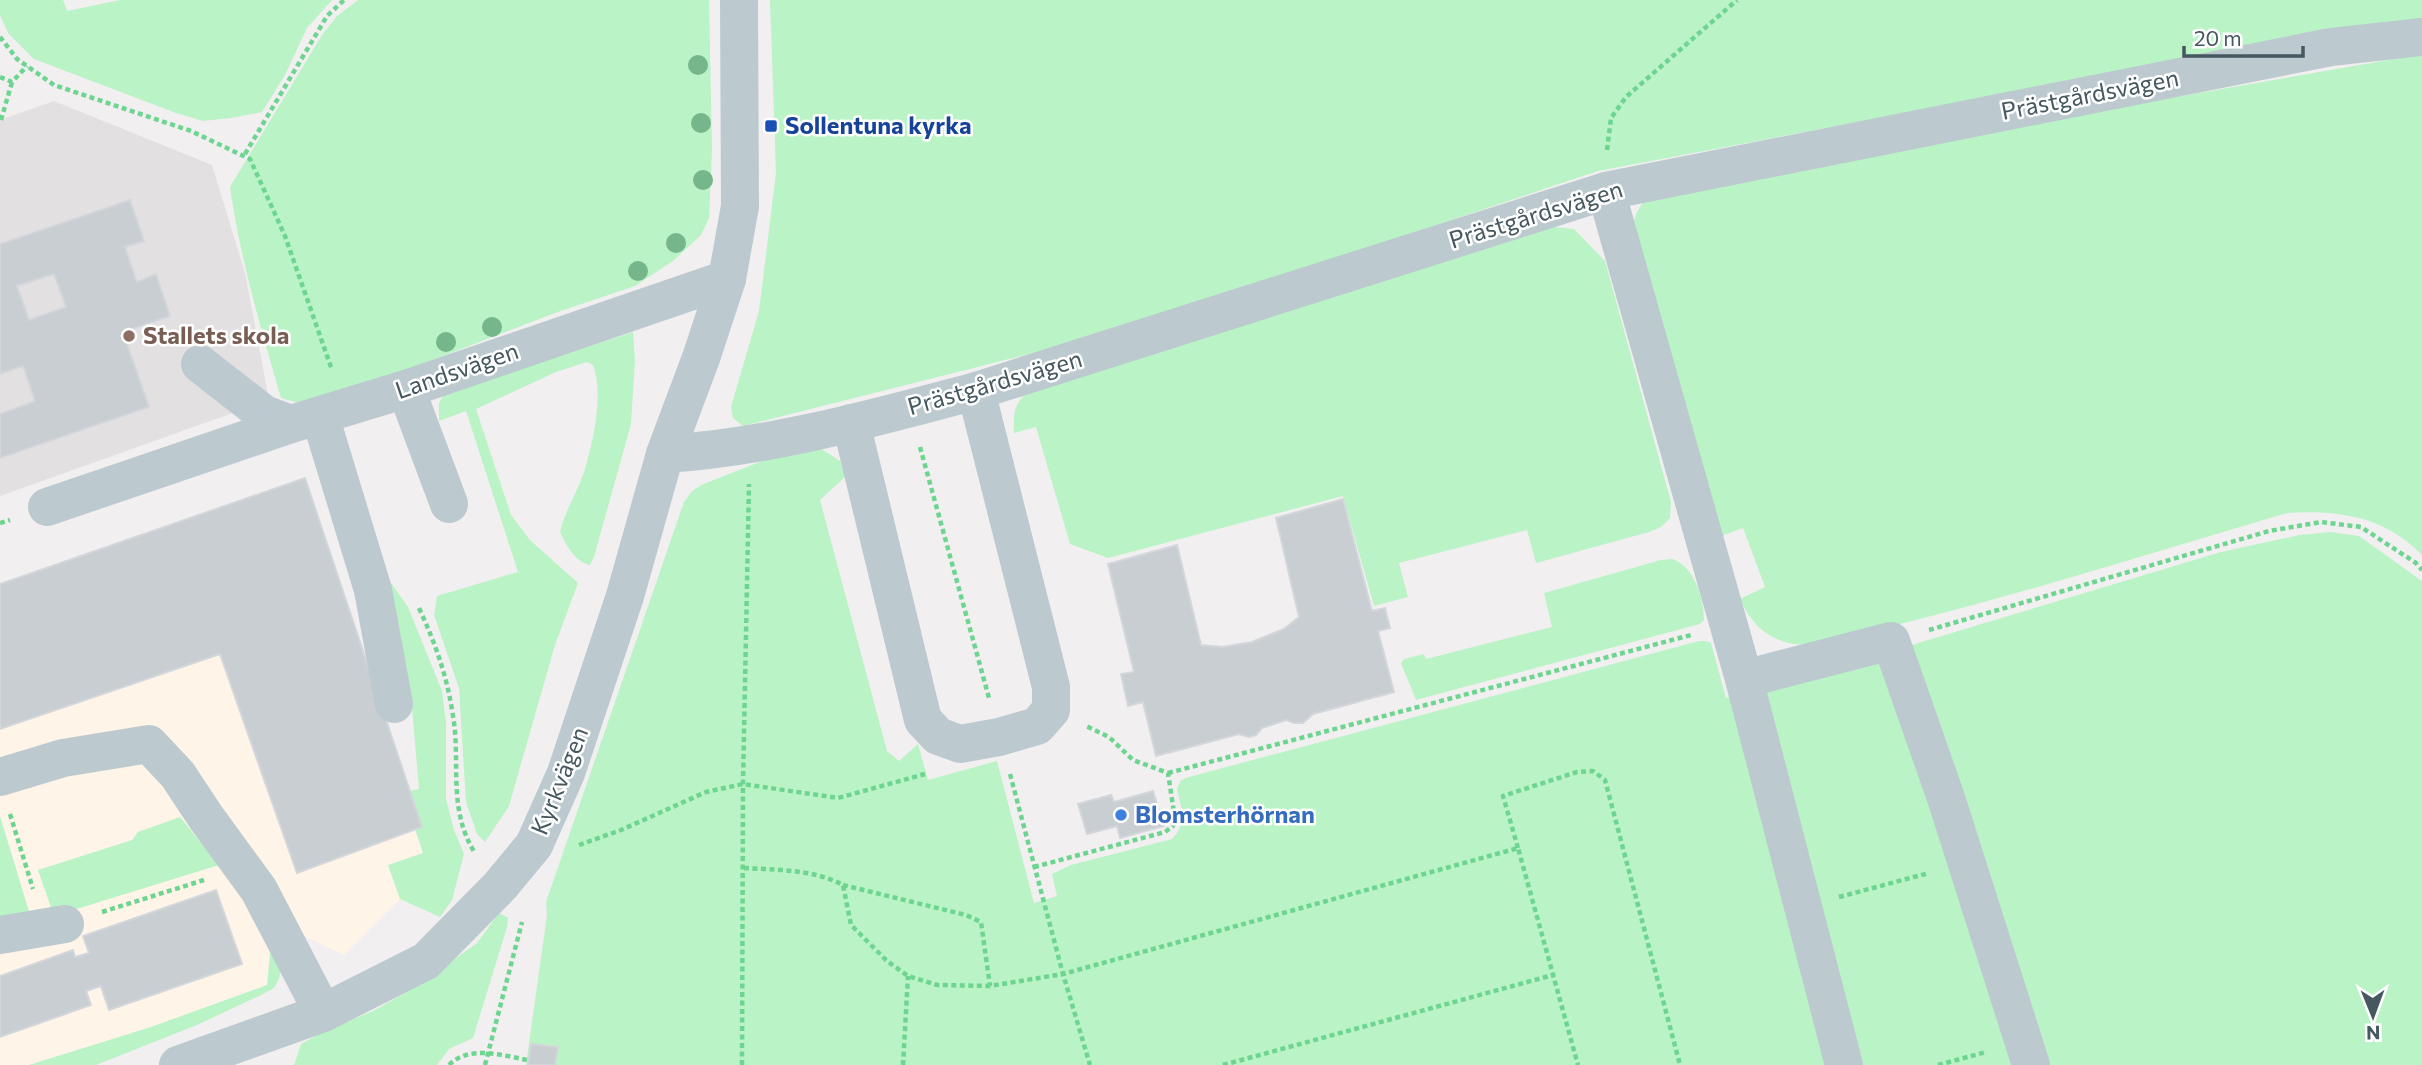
<svg xmlns="http://www.w3.org/2000/svg" width="2422" height="1065" font-family="Commissioner,sans-serif">
<style>
.commercial{fill:#fef4e7}
.education{fill:#e3e0e2}
.green{fill:#baf3c6}
.building{fill:#c9ced2;stroke:#d3d7db;stroke-width:2;fill-rule:evenodd}
.lines{fill:none;stroke-linecap:round;stroke-linejoin:round}
.path{stroke:#6ed591;stroke-width:4.5;stroke-dasharray:5 3.5;stroke-linecap:butt}
.minor{stroke:#bccad0;stroke-width:38}
.tree{fill:#75b68a}
.transit-dot{fill:#1a4fb4;stroke:#fff;stroke-width:2.5}
.education-dot{fill:#8d6e63;stroke:#fff;stroke-width:2.5}
.shop-dot{fill:#3f7fe0;stroke:#fff;stroke-width:2.5}
.labels{text-anchor:middle;stroke-width:5;stroke-linejoin:round;paint-order:stroke}
.street-label{font-size:24px;fill:#45575f;stroke:#fff}
.transit-label{font-size:24px;font-weight:bold;fill:#164399;stroke:#fff;text-anchor:start}
.education-label{font-size:24px;font-weight:bold;fill:#785e54;stroke:#fff;text-anchor:start}
.shop-label{font-size:24px;font-weight:bold;fill:#366cbe;stroke:#fff;text-anchor:start}
</style>
<rect width="100%" height="100%" fill="#f2eff0"/>
<path class="commercial" d="M305 478 422 827 415 830 423 853 388 865 400 899 344 955 304 936 268 985 151 1027 29 1065H0V584Z"/>
<path class="education" d="M54 101 212 165 245 273 269 400 0 496V120Z"/>
<g class="green">
<path d="M0 0H63L67 11 120 0H332L307 28 285 75 262 112 231 118 203 121 176 113 34 59 8 33 0 15Z"/>
<path d="M358 0H709L712 151 709 218 701 235 673 261 635 286 555 313 370 384 303 404 281 398C261 329 240 258 230 187L322 35 337 16Z"/>
<path d="M770 0H2422V25L2012 93 1598 171 1120 331 743 426 733 418 731 407 759 311 776 173Z"/>
<path d="M2411 56H2422V555C2384 516 2339 510 2287 513 2161 550 2036 590 1908 622 1875 630 1828 649 1794 644 1766 639 1751 623 1740 599L1765 587 1743 528 1716 538 1632 229 1636 214 1644 200 1784 165Z"/>
<path d="M1554 227 1574 229 1605 261 1671 502 1670 518 1661 527 1649 532 1536 563 1527 530 1399 563 1408 597 1374 606 1343 496 1108 558 1070 544 1036 427 1014 433C1013 414 1014 403 1029 391Z"/>
<path d="M633 332 635 360 631 424 594 557 590 565C575 562 566 545 560 532 565 511 577 493 584 472 593 443 604 394 593 365L587 362 556 372 476 409 511 515 530 540 578 583 555 645 509 806 485 842 477 834 466 802 459 688 434 615 437 596 518 572 466 411 439 421V403L444 394Z"/>
<path d="M820 448 840 461 847 475 820 500 887 751 899 761 918 744 928 780 997 761 1034 903 1057 896 1052 874 1071 865 1172 839C1188 823 1181 808 1177 789L1181 780 1189 777 1699 641H1706L1711 643 1726 698 1915 644 2221 552 2300 535 2330 532 2359 536 2422 581V1065H526L547 915 546 902 684 502 692 491 701 485 767 459Z"/>
<path d="M1672 559C1694 566 1704 598 1704 620L1700 624 1416 700 1401 663 1404 659 1424 654 1426 659 1552 627 1544 593 1661 560Z"/>
<path d="M391 583 408 607 442 691 446 723V799L454 830 464 854 452 900 440 917 400 899 388 865 423 853 415 829 422 827 410 791 419 789 411 696 389 589Z"/>
<path d="M0 816 31 918 0 922Z"/>
<path d="M180 817 219 865 54 916 38 870 132 840 138 832Z"/>
<path d="M499 913 508 918 507 927 473 1038 449 1049 437 1065H294L301 1044 321 1033 375 1010 414 988 477 943Z"/>
<path d="M271 944 281 969 279 979 274 988 261 995 197 1025 96 1065H29L151 1027 267 985Z"/>
</g>
<g class="building">
<path d="M130 200 144 241 125 247 137 282 156 274 170 316 123 332 149 407 0 458V414L35 401 23 366 0 374V244ZM54 274 66 307 29 320 17 286Z"/>
<path d="M305 478 422 827 297 873 220 654 0 729V584Z"/>
<path d="M1343 499 1372 611 1385 608 1390 628 1378 631 1394 692 1313 714 1303 723H1294L1286 720 1262 728 1256 735 1249 737 1239 734 1156 756 1143 702 1128 706 1121 674 1134 672 1108 564 1177 545 1201 645 1222 647 1252 642 1284 629 1299 617 1276 518Z"/>
<path d="M1153 791 1164 826 1120 838 1117 826 1087 834 1078 804 1111 795 1114 802Z"/>
<path d="M216 890 242 964 109 1010 101 986 86 991 91 1005 0 1037V976L73 950 75 957 89 953 83 936Z"/>
<path d="M531 1044 558 1047 555 1065H528Z"/>
</g>
<g class="lines">
<g class="path">
<path d="M0 37 17 59 54 85 191 131 250 159 285 236 332 370"/>
<path d="M0 77 12 82 27 66"/>
<path d="M1 120 12 82"/>
<path d="M1607 150 1611 118 1626 97 1737 0"/>
<path d="M245 154 327 16 344 0"/>
<path d="M920 447 989 698"/>
<path d="M0 523 10 520"/>
<path d="M419 608C436 645 447 676 453 716 461 762 447 809 475 853"/>
<path d="M1929 630 2269 531 2321 522 2361 527 2416 563 2422 570"/>
<path d="M1168 773 1691 635"/>
<path d="M1010 774 1063 974 1090 1065"/>
<path d="M10 814 33 889"/>
<path d="M579 845 621 830 706 792 743 784 838 798 925 774"/>
<path d="M1518 848 1503 796 1577 772 1593 771 1605 780 1680 1065"/>
<path d="M1034 867 1165 832 1173 826 1175 819 1168 773 1133 760 1109 737 1086 726"/>
<path d="M744 868C777 870 813 869 843 885L851 925 887 961 908 976 937 985 990 986 1063 974 1518 848 1578 1065"/>
<path d="M843 885 966 915 981 922 990 986"/>
<path d="M1839 897 1929 873"/>
<path d="M102 912 204 880"/>
<path d="M449 1065C469 1045 502 1055 527 1060"/>
<path d="M485 1065 522 922"/>
<path d="M742 1065 743 784 749 484"/>
<path d="M903 1065 908 976"/>
<path d="M1223 1065 1553 975"/>
<path d="M1938 1065 1986 1052"/>
</g>
<g class="minor">
<path d="M1606 191 1744 679 1844 1065"/>
<path d="M200 364 264 414 291 424 406 389 727 279"/>
<path d="M406 389 449 504"/>
<path d="M320 416 373 590 394 704"/>
<path d="M851 423 923 720 938 736 960 744 999 737 1037 726 1051 710V687L976 391"/>
<path d="M665 454C771 447 874 418 976 391L1606 191 2331 47 2422 37"/>
<path d="M47 507 291 424"/>
<path d="M1744 679 1891 641 1946 798 2031 1065"/>
<path d="M0 777 63 758 149 744 178 775 205 816 259 890 323 1013"/>
<path d="M0 935 65 924"/>
<path d="M178 1065 323 1013 426 961 500 886 534 845 566 773 625 596 665 454 701 358 727 279 740 206 739 0"/>
</g>
</g>
<g class="tree">
<circle cx="698" cy="65" r="10"/>
<circle cx="701" cy="123" r="10"/>
<circle cx="703" cy="180" r="10"/>
<circle cx="676" cy="243" r="10"/>
<circle cx="638" cy="271" r="10"/>
<circle cx="492" cy="327" r="10"/>
<circle cx="446" cy="342" r="10"/>
</g>
<rect class="transit-dot" x="764" y="119" width="14" height="14" rx="3.5"/>
<circle class="education-dot" cx="129" cy="336" r="7"/>
<circle class="shop-dot" cx="1121" cy="815" r="7"/>
<g class="labels">
<g class="street-label">
<text transform="translate(2090 95) rotate(-11)" y="8">Prästgårdsvägen</text>
<text transform="translate(1536 215) rotate(-17)" y="8">Prästgårdsvägen</text>
<text transform="translate(457 371) rotate(-19)" y="8">Landsvägen</text>
<text transform="translate(995 383) rotate(-16)" y="8">Prästgårdsvägen</text>
<text transform="translate(560 781) rotate(-68)" y="8">Kyrkvägen</text>
</g>
<g class="transit-label">
<text x="785" y="134">Sollentuna kyrka</text>
</g>
<g class="education-label">
<text x="143" y="344">Stallets skola</text>
</g>
<g class="shop-label">
<text x="1135" y="823">Blomsterhörnan</text>
</g>
</g>
<g transform="translate(2373 1016) rotate(179)" stroke="#ffffff" stroke-width="5" paint-order="stroke">
<path d="M0-5L12 26L0 18L-12 26Z" fill="#45575f"/>
<text y="-10" font-size="19" font-weight="bold" text-anchor="middle" fill="#45575f">N</text>
</g>
<path d="M2184 46v10h119v-10" fill="none" stroke="#45575f" stroke-width="3.5"/>
<text x="2194" y="46" font-size="21" fill="#45575f" stroke="#ffffff" stroke-width="5" paint-order="stroke">20 m</text>
</svg>
